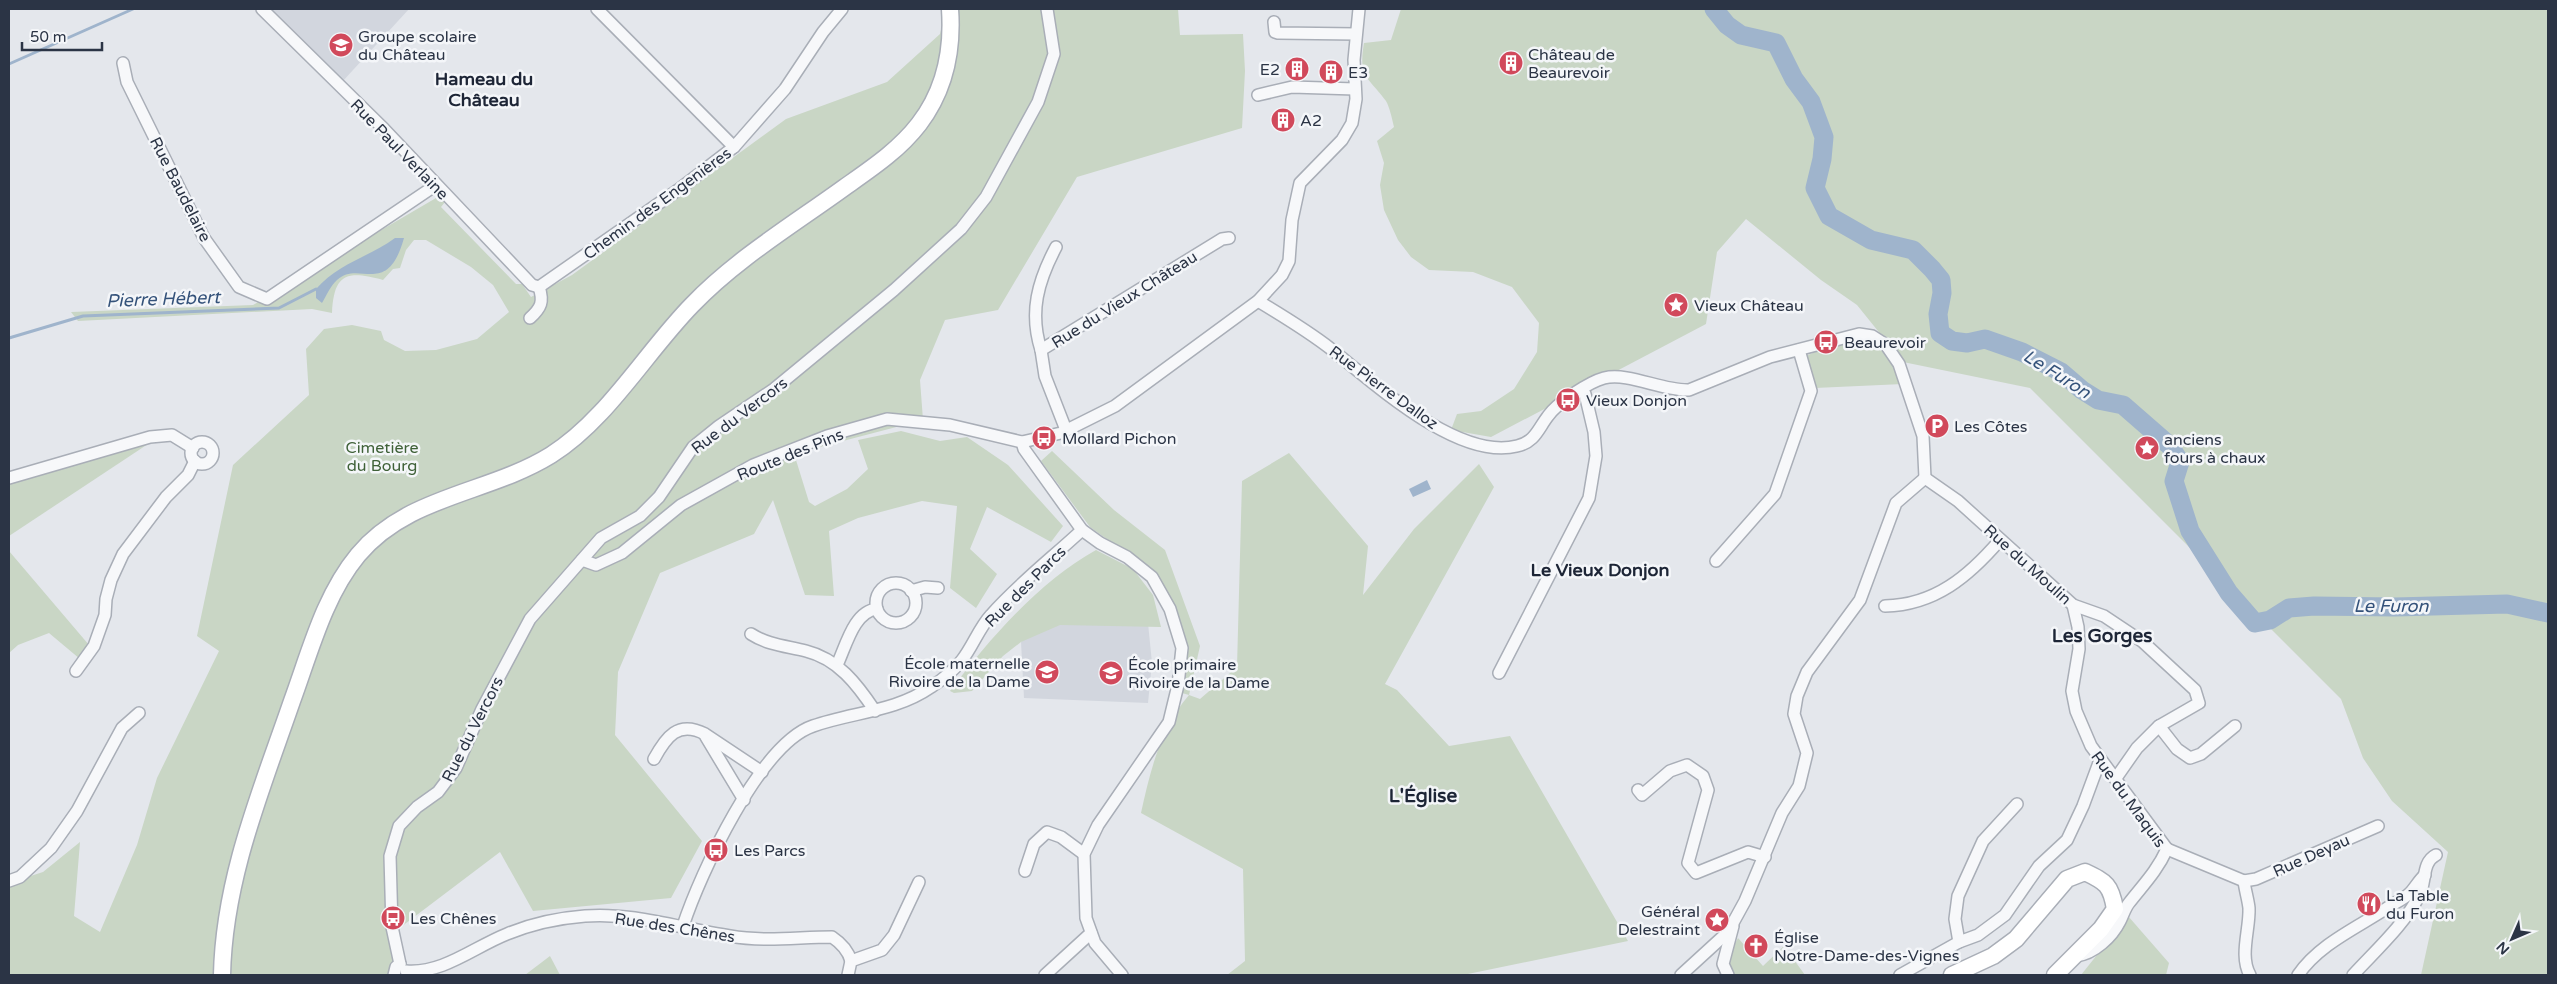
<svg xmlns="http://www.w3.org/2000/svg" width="2557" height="984" font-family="'Varela Round',sans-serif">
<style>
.built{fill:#d2d6de}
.green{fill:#c9d6c5}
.water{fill:#9fb4cc}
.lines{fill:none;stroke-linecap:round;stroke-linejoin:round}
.stream{stroke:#9fb4cc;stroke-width:3}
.river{stroke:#9fb4cc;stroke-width:19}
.street-casing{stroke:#a9aeb7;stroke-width:14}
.secondary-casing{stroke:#a9aeb7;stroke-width:19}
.street{stroke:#f7f8fa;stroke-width:11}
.secondary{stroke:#fff;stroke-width:16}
.labels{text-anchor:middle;stroke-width:5;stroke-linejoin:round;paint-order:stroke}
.poi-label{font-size:16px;fill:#2b3445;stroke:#f4f6f9;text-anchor:start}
.street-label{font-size:16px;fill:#2b3445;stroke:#f4f6f9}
.park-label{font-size:16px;fill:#3f6138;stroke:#f4f6f9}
.neighbourhood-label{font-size:18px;font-weight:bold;fill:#1d2536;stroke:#f4f6f9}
.water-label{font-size:18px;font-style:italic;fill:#34527a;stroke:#f4f6f9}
.quarter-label{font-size:19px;font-weight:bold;fill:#1d2536;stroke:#f4f6f9}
</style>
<rect width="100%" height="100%" fill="#e4e7ec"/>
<g class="built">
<path d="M271 9H409L342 82Z"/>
<path d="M1147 613 1152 663 1148 703 1024 698 1021 642 1050 617Z"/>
</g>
<g class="green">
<path d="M946 9H1178L1180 35 1243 34 1245 71 1242 128 1077 177 998 310 945 320 920 380 923 420 801 452 796 460 809 502 815 506 847 489 868 469 858 440 901 431 940 441 967 437 1008 465 1063 526 1051 542 987 507 970 549 997 574 976 608 950 588 957 506 922 501 858 518 829 531 834 596 805 595 773 500 754 534 660 573 618 672 615 735 702 841 671 898 533 911 500 852 389 936 395 975H9V883L43 872 80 842 74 916 100 932 137 845 157 778 219 651 197 636 233 465 309 395 306 349 324 329 352 325 381 331 384 340 405 351 436 350 477 339 509 312 493 285 471 267 426 240H414L406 250 400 268 393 269 383 280C346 270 334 274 332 313L312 309 78 321 71 312 253 305 436 198 445 202 441 207 516 284H522L531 297 572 275 786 119 887 82 940 34Z"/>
<path d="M1401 9H2548V975H2421L2448 852 2392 801 2363 758 2341 699 2030 388 1903 362 1857 305 1821 280 1746 219 1717 252 1706 324 1491 437 1451 430 1457 414 1481 411 1514 389 1537 352 1539 323 1512 287 1473 272 1429 270 1411 257 1398 240 1384 210 1380 185 1384 163 1377 141 1394 127C1392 119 1390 108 1386 101 1368 76 1358 78 1364 43L1391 40Z"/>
<path d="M1867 338 1888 351 1903 384 1815 388 1807 357 1808 355 1846 340Z"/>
<path d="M148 444 9 536V482Z"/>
<path d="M1052 451 1114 510 1165 550 1200 646 1189 695 1200 699 1237 667 1242 481 1289 453 1368 546 1363 595 1414 529 1479 464 1494 487 1385 684 1397 690 1449 746 1510 736 1628 941 1463 975H1227L1245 961 1243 869 1141 813C1150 772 1160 729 1189 695L1182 693 1187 647 1150 570 1090 527 1041 461Z"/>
<path d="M1096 550 1133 569 1153 595 1161 627 1060 625 1021 642 1003 656 972 691 954 693 950 691C989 639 1040 581 1096 550Z"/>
<path d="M9 551 89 645 80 659 49 633 18 645 9 653Z"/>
<path d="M2128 916 2169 963 2166 975H2081Z"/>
<path d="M1738 938 1763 966 1784 946 1805 975H1731L1725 963Z"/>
<path d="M550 956 560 975H525Z"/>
</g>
<g class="water">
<path d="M395 238H404C387 299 359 259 337 280 331 285 326 296 322 303L316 298V289C339 263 369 257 395 238Z"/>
<path d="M1427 480 1431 489 1413 497 1409 489Z"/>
</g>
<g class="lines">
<g class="stream">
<path d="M9 64 133 9"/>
<path d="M9 338 83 316 279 308 316 289"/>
<path d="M2152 428 2155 424"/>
</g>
<path class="river" d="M1714 9 1727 25 1741 35 1776 43 1794 79 1811 102 1824 137 1822 159 1815 188 1829 216 1871 240 1913 250 1932 269 1941 280 1942 293 1938 314 1940 333 1952 341 1967 343 1985 339 2022 352 2061 372 2082 390 2098 400 2123 405 2170 446 2180 462 2174 481 2190 531 2229 593 2255 623 2270 620 2289 608 2314 606 2395 607 2507 604 2548 613"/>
<defs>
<g id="street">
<path d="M262 9 384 129 532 285 539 287"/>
<path d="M597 9 734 147"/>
<path d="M1274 22 1275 32 1278 33 1356 34"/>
<path d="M123 63 127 82 204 238 239 287 267 299 436 185"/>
<path d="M1258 95 1292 87 1355 89"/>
<path d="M539 287 678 190 734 147 785 89 823 32 842 9"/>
<path d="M1258 301C1283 316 1308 331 1331 349 1374 383 1458 461 1517 446 1535 442 1538 429 1548 416 1557 403 1589 382 1604 378 1629 372 1662 391 1689 390L1770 357 1859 334 1872 336 1886 345 1899 364 1923 436 1925 478"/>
<path d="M530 318C541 308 544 302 539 287"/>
<path d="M1041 350C1029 312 1038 281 1056 247"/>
<path d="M1066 430 1045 376 1041 350 1222 239 1229 238"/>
<path d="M1022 442 1024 449 1082 530 1100 543 1127 557 1152 577 1170 609 1182 648 1178 685 1169 722 1098 825 1084 854 1086 918 1095 943 1122 975"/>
<circle cx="202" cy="453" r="11"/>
<path d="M9 478 150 437 172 435 193 448"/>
<path d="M1925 478 1958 501 2073 605 2104 616 2143 642 2195 690 2199 703 2159 726 2137 748 2116 778"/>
<path d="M582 560 596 565 622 553 681 505 753 465 827 436 887 419 950 425 1022 442 1061 433 1115 406 1258 301 1282 275 1289 261 1292 220 1300 183 1342 140 1352 123 1356 99 1354 60 1359 9"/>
<path d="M1716 561 1775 494 1811 391 1799 350"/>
<circle cx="896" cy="603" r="20"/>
<path d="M911 591 925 587 938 588"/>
<path d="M2073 605 2078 627 2079 649 2072 691 2076 711 2091 746 2167 849"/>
<path d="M1885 606C1935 605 1969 576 2000 540"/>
<path d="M751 634C768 645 786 646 806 651 838 659 857 684 875 711"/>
<path d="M837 665C846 646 854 611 877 609"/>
<path d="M76 671 94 646 105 615 106 599 111 580 123 554 166 497 188 475 195 461"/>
<path d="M1499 673 1589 498 1596 456 1594 432 1585 394 1582 390"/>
<path d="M2159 726 2177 749 2190 758 2201 754 2235 726"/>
<path d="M706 737 744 800"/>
<path d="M654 759C666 737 678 720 705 734L762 772"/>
<path d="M1638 790 1642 795 1670 771 1687 765 1703 776 1708 790 1688 863 1696 873 1748 852 1765 857"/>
<path d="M2167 849 2244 881"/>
<path d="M1025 871 1034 844 1047 832 1061 837 1084 854"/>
<path d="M9 881 20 877 51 848 77 811 122 728 139 713"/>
<path d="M2244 881 2256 879 2378 826"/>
<path d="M2244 881C2245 890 2248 899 2249 908 2250 929 2239 956 2250 975"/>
<path d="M683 926C700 874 760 744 813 726 852 712 895 712 931 687 942 680 954 670 962 660 973 646 979 628 991 615 1018 584 1052 558 1082 530"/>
<path d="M1959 942 1955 919 1958 896 1983 841 2017 804"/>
<path d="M2076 956C2094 954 2112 937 2120 921 2123 915 2125 908 2129 903 2143 885 2157 871 2167 849"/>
<path d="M400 964 392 927 390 856 399 826 417 807 438 792 456 768 482 709 530 619 601 538 640 516 659 497 693 447 719 426 774 389 894 290 961 229 986 197 1038 102 1054 54 1047 9"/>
<path d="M406 971C443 974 474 947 507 934 531 924 559 918 585 916 634 912 682 929 730 936 765 942 798 937 832 937 841 943 848 950 851 961"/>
<path d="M394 975 396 967 400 964"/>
<path d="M848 975 851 961 882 950 894 935 919 882"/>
<path d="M1045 975 1091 933"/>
<path d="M1681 975 1728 932 1745 901 1782 813 1799 786 1807 753 1794 714 1797 696 1807 672 1860 600 1896 503 1925 478"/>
<path d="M1728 975 1723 964 1733 926"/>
<path d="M1900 975 1959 942 1978 935 2005 915 2039 866 2067 840 2083 806 2100 760"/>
<path d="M2298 975C2320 943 2359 927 2390 906 2397 902 2405 898 2410 893 2415 888 2419 880 2425 875"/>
<path d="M2353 975C2376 950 2405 924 2420 894 2426 881 2422 862 2436 855"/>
</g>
<g id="secondary">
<path d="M222 975C224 879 261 791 292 701 310 652 324 596 358 555 408 495 488 494 551 455 607 420 646 352 692 305 736 259 794 224 845 187 872 168 899 150 919 124 945 90 953 51 950 9"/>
<path d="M1952 975 1993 956 2016 939 2067 879 2085 872C2106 882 2111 885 2115 909L2101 929 2055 975"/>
</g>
</defs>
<use href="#street" class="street-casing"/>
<use href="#secondary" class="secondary-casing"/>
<use href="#street" class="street"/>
<use href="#secondary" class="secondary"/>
</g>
<defs>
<symbol id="school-disc" viewBox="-11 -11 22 22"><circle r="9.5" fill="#d1495b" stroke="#f4f6f9"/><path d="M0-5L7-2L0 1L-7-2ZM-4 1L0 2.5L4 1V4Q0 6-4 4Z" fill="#fff"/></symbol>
<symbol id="building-disc" viewBox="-11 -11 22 22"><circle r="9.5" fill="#d1495b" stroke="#f4f6f9"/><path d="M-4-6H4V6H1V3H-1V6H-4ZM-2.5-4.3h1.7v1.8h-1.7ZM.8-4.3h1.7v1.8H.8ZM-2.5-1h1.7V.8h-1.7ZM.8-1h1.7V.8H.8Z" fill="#fff"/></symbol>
<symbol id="sight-disc" viewBox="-11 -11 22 22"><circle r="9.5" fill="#d1495b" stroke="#f4f6f9"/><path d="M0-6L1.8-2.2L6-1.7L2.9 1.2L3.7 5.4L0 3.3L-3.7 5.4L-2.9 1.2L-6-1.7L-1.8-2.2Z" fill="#fff"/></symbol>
<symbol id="bus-disc" viewBox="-11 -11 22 22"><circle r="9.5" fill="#d1495b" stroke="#f4f6f9"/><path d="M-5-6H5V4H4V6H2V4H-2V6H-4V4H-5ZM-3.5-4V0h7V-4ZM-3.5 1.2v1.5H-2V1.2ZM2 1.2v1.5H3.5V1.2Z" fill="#fff"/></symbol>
<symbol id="parking-disc" viewBox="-11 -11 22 22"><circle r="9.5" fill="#d1495b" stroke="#f4f6f9"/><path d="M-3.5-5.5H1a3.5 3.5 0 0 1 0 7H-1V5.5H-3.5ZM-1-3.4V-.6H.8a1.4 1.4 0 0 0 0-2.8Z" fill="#fff"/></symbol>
<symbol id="restaurant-disc" viewBox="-11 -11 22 22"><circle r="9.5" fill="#d1495b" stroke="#f4f6f9"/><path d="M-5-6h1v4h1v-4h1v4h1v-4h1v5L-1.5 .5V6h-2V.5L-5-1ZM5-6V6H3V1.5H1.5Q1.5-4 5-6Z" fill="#fff"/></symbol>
<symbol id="church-disc" viewBox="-11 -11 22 22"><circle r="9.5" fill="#d1495b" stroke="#f4f6f9"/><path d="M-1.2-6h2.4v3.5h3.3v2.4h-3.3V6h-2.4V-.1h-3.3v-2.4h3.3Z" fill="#fff"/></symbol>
</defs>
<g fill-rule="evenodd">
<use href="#school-disc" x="327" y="31" width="28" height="28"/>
<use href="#building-disc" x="1497" y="49" width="28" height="28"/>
<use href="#building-disc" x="1283" y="55" width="28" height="28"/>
<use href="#building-disc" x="1317" y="58" width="28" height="28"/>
<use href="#building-disc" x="1269" y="106" width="28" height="28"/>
<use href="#sight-disc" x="1662" y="291" width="28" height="28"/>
<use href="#bus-disc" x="1812" y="328" width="28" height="28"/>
<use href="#bus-disc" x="1554" y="386" width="28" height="28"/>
<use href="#parking-disc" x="1923" y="412" width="28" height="28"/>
<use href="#bus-disc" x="1030" y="424" width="28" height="28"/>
<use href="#sight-disc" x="2133" y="434" width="28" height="28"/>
<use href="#school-disc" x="1033" y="658" width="28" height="28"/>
<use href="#school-disc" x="1097" y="659" width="28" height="28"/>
<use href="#bus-disc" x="702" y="836" width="28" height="28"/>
<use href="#restaurant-disc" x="2355" y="890" width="28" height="28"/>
<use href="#bus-disc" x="379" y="904" width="28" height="28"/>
<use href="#sight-disc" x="1703" y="906" width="28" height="28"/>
<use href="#church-disc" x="1742" y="932" width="28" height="28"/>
</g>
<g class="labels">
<g class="poi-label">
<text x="358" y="42">Groupe scolaire<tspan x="358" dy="18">du Château</tspan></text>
<text x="1528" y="60">Château de<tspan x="1528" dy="18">Beaurevoir</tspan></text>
<text x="1280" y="75" text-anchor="end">E2</text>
<text x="1348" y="78">E3</text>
<text x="1300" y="126">A2</text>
<text x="1694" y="311">Vieux Château</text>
<text x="1844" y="348">Beaurevoir</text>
<text x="1586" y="406">Vieux Donjon</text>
<text x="1954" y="432">Les Côtes</text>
<text x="1062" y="444">Mollard Pichon</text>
<text x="2164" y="445">anciens<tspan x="2164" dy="18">fours à chaux</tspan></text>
<text x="1030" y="669" text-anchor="end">École maternelle<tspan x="1030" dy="18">Rivoire de la Dame</tspan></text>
<text x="1128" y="670">École primaire<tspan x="1128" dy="18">Rivoire de la Dame</tspan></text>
<text x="734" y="856">Les Parcs</text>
<text x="2386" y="901">La Table<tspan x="2386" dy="18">du Furon</tspan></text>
<text x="1700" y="917" text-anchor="end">Général<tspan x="1700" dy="18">Delestraint</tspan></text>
<text x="410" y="924">Les Chênes</text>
<text x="1774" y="943">Église<tspan x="1774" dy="18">Notre-Dame-des-Vignes</tspan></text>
</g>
<g class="street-label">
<text transform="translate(400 149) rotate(46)" y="6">Rue Paul Verlaine</text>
<text transform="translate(181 189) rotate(63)" y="6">Rue Baudelaire</text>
<text transform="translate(657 203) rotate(-36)" y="6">Chemin des Engenières</text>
<text transform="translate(1124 299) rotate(-32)" y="6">Rue du Vieux Château</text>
<text transform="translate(1384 387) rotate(36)" y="6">Rue Pierre Dalloz</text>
<text transform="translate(739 415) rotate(-37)" y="6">Rue du Vercors</text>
<text transform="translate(790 454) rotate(-22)" y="6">Route des Pins</text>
<text transform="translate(2028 564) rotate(42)" y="6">Rue du Moulin</text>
<text transform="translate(1025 586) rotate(-45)" y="6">Rue des Parcs</text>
<text transform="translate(472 729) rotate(-63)" y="6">Rue du Vercors</text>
<text transform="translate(2129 799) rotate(54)" y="6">Rue du Maquis</text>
<text transform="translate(2311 855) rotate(-24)" y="6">Rue Deyau</text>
<text transform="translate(675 927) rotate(9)" y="6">Rue des Chênes</text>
</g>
<g class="park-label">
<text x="382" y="453">Cimetière<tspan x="382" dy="18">du Bourg</tspan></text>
</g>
<g class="neighbourhood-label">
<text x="484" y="85">Hameau du<tspan x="484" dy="21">Château</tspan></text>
<text x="1600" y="576">Le Vieux Donjon</text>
</g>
<g class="water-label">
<text transform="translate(163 299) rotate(-2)" y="6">Pierre Hébert</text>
<text transform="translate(2057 374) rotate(32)" y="6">Le Furon</text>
<text x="2391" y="612">Le Furon</text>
</g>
<g class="quarter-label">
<text x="2102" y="642">Les Gorges</text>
<text x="1423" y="802">L'Église</text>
</g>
</g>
<rect width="2557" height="984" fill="none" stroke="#2b3445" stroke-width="20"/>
<g transform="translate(2512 939) rotate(225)" stroke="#f4f6f9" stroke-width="4" paint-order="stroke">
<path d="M0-4L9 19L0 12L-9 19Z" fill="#2b3445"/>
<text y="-8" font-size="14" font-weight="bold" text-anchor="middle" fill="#2b3445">N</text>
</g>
<path d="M22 42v8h80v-8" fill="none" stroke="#2b3445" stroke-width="2.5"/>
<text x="30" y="42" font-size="15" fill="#2b3445" stroke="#f4f6f9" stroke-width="4" paint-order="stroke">50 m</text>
</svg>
